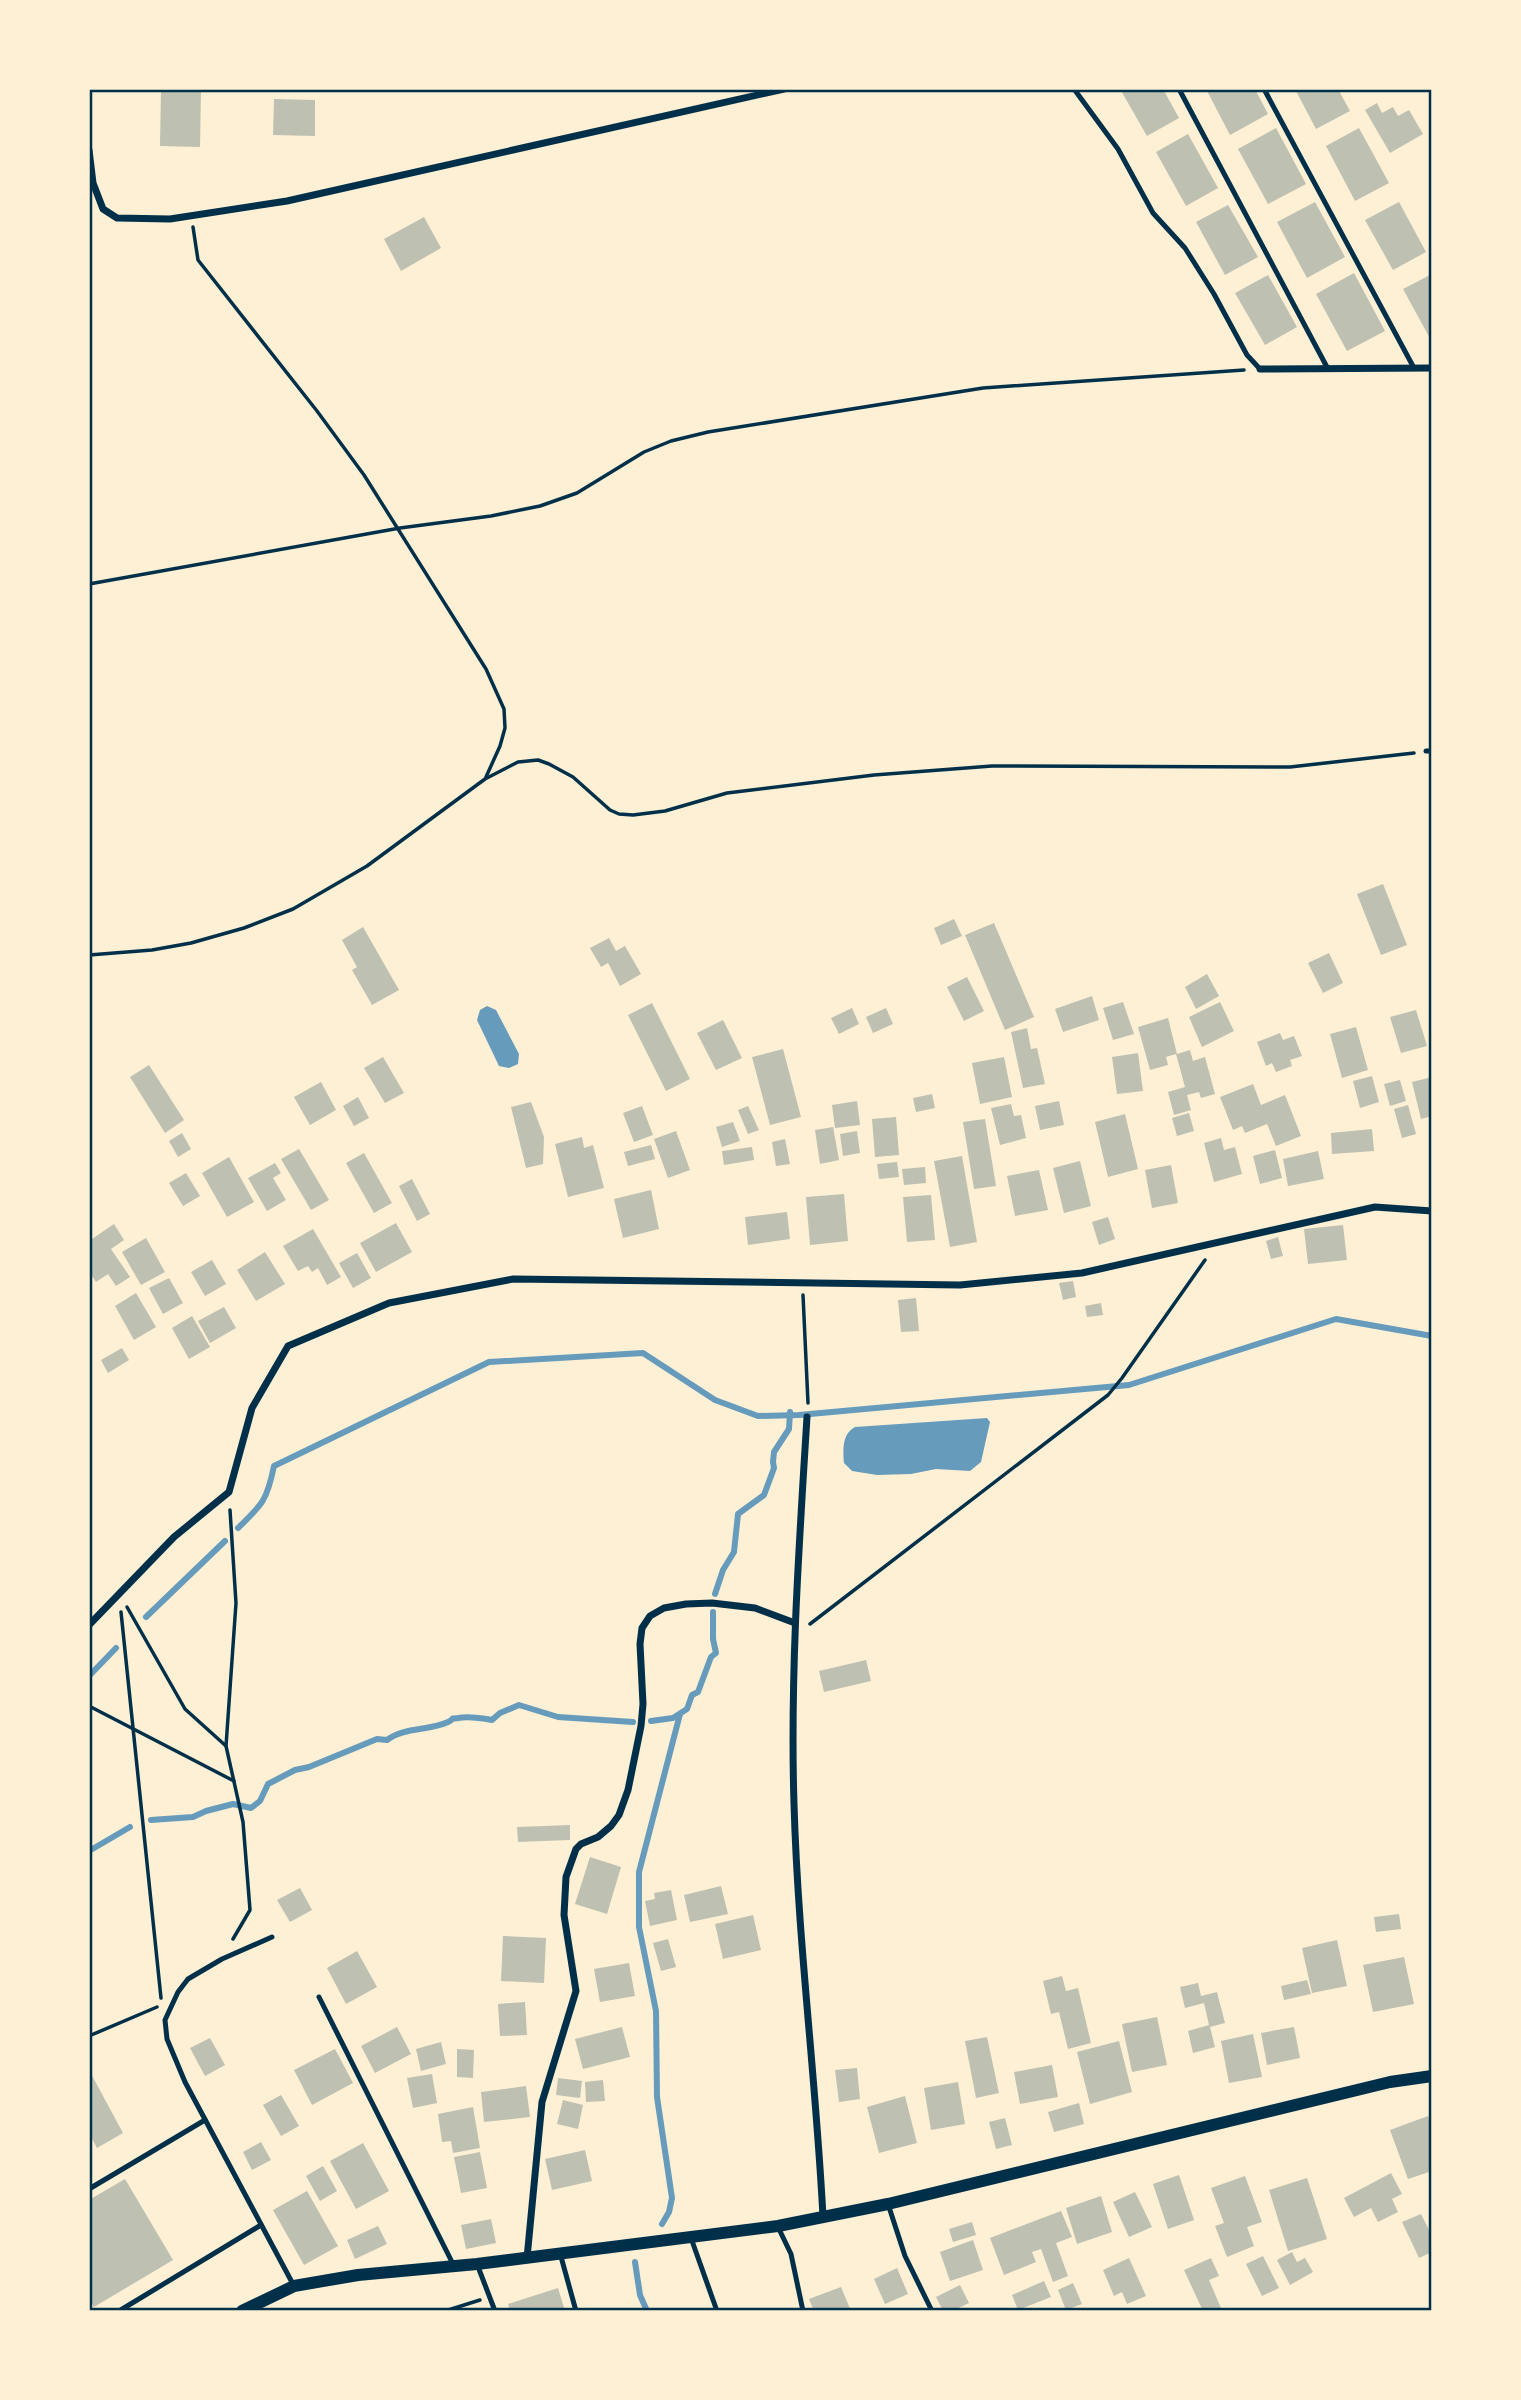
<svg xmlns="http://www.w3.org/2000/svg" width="1521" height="2400" font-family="Lora,serif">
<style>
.water{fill:#669bbc}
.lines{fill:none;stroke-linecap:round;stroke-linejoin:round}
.stream{stroke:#669bbc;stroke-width:6}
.building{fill:#bec0b2}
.path{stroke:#003049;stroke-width:3.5}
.service{stroke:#003049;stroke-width:5}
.minor{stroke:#003049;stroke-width:7}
.tertiary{stroke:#003049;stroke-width:12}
.neatline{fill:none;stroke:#003049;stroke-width:2.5}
</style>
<rect width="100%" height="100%" fill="#fdf0d5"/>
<g class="water">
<path d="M487 1006 496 1010 519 1054 518 1064 509 1068 499 1066 477 1020 480 1010Z"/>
<path d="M987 1418 990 1422 981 1462 970 1471 936 1469 911 1474 877 1475 852 1471 844 1463C843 1449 842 1434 855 1427Z"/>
</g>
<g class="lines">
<g class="stream">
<path d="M238 1528C263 1504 267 1500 274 1466L489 1362 643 1353 715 1400 758 1416 799 1415 1129 1385 1336 1319 1432 1336"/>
<path d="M715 1594 723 1570 734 1552 738 1514 764 1495 774 1468 773 1462 774 1452 789 1429 790 1412"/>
<path d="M146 1617 225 1541"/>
<path d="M89 1676 116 1648"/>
<path d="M651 1721 673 1718 687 1709 692 1695 698 1692 711 1657 716 1653 713 1639V1612"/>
<path d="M151 1820 193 1817 206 1811 233 1804 251 1808 260 1801 268 1784 295 1770 309 1767 377 1739 387 1740C404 1727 429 1731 448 1722 456 1718 448 1719 458 1718 469 1716 481 1718 492 1720L500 1713 519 1705 558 1717 633 1722"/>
<path d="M89 1851 130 1827"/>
<path d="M662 2224 669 2212 672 2198 657 2097 656 2011 639 1927V1872L680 1714"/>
<path d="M635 2262 640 2295 647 2311"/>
</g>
</g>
<g class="building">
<path d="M161 89H201L200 147 160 146Z"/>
<path d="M1120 89H1163L1179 118 1147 136Z"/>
<path d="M1206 89H1255L1268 114 1230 135Z"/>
<path d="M1295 89H1338L1350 111 1316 129Z"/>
<path d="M274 99 315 100V136L273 135Z"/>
<path d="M1377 103 1382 113 1393 107 1398 116 1409 110 1423 134 1390 153 1365 110Z"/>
<path d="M1276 128 1306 184 1268 204 1238 149Z"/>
<path d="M1359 128 1389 183 1355 201 1326 146Z"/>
<path d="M1188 134 1218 188 1186 206 1156 152Z"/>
<path d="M1315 202 1345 257 1307 278 1277 222Z"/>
<path d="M1399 202 1426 252 1393 270 1365 220Z"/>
<path d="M1228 205 1258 257 1225 275 1196 222Z"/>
<path d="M424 217 441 248 401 271 384 239Z"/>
<path d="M1354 273 1385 331 1347 351 1316 294Z"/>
<path d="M1432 274V342L1403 289Z"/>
<path d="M1268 275 1297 327 1265 345 1235 293Z"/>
<path d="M1383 884 1407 945 1381 955 1357 894Z"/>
<path d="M954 919 962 936 941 945 934 928Z"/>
<path d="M994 923 1034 1017 1005 1030 965 935Z"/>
<path d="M363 927 399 990 372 1005 352 970 357 967 342 940Z"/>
<path d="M609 938 616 951 625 946 641 974 620 986 608 963 601 967 590 948Z"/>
<path d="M1329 953 1343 983 1323 993 1308 963Z"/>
<path d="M1207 974 1219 996 1196 1009 1185 987Z"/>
<path d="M967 977 984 1011 964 1021 947 987Z"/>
<path d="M1092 996 1099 1020 1063 1032 1055 1009Z"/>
<path d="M1123 1002 1134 1034 1113 1040 1103 1008Z"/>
<path d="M1220 1002 1234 1031 1202 1047 1189 1017Z"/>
<path d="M652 1003 690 1079 666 1091 628 1015Z"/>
<path d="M852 1008 859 1024 839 1034 831 1018Z"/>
<path d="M886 1008 893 1024 873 1033 866 1017Z"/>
<path d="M1416 1010 1427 1046 1401 1053 1390 1017Z"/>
<path d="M1168 1018 1177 1054 1190 1050 1193 1061 1205 1057 1215 1094 1201 1098 1199 1092 1187 1095 1191 1110 1174 1115 1168 1092 1185 1087 1176 1054 1166 1057 1168 1065 1150 1070 1138 1027Z"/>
<path d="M723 1020 742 1058 716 1070 697 1033Z"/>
<path d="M1356 1027 1368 1070 1342 1078 1330 1034Z"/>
<path d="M1027 1028 1031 1049 1037 1048 1045 1084 1023 1088 1011 1032Z"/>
<path d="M1280 1033 1283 1040 1294 1036 1302 1056 1290 1060 1292 1066 1276 1072 1272 1063 1266 1066 1257 1042Z"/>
<path d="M783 1049 801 1117 770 1125 752 1057Z"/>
<path d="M1138 1053 1143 1091 1117 1094 1112 1057Z"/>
<path d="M383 1057 404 1093 385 1103 364 1068Z"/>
<path d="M1004 1057 1012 1097 980 1104 972 1063Z"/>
<path d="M149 1065 184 1120 165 1133 130 1077Z"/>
<path d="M1372 1076 1379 1102 1360 1108 1353 1081Z"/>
<path d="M1432 1077V1116L1421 1119 1412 1082Z"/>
<path d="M1400 1080 1406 1101 1390 1106 1384 1084Z"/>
<path d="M321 1082 336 1110 310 1125 294 1097Z"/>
<path d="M1253 1084 1261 1105 1285 1095 1301 1136 1276 1146 1267 1124 1245 1133 1242 1126 1233 1130 1220 1097Z"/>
<path d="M932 1094 935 1108 916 1112 913 1098Z"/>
<path d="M358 1097 369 1118 354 1126 343 1106Z"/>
<path d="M857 1101 860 1125 835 1128 832 1105Z"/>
<path d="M1059 1101 1064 1125 1040 1130 1035 1106Z"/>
<path d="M531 1102 544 1137 543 1164 526 1168 511 1107Z"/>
<path d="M1011 1104 1014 1116 1021 1115 1026 1138 1000 1145 991 1108Z"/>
<path d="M1408 1105 1416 1134 1402 1138 1394 1109Z"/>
<path d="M642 1106 653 1135 634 1142 623 1113Z"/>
<path d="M748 1106 759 1130 748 1134 738 1110Z"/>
<path d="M1189 1113 1194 1131 1177 1136 1172 1118Z"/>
<path d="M1125 1114 1138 1169 1108 1177 1095 1122Z"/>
<path d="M896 1117 899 1155 875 1157 872 1119Z"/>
<path d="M985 1119 996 1186 974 1189 963 1122Z"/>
<path d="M733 1122 740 1141 722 1147 716 1127Z"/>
<path d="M833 1127 839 1160 820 1164 815 1130Z"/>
<path d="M1372 1129 1374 1151 1332 1154 1331 1133Z"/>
<path d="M676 1131 690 1170 668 1178 654 1139Z"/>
<path d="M857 1131 860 1153 843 1156 840 1134Z"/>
<path d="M182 1133 191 1149 178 1157 169 1141Z"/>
<path d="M582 1137 584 1148 593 1145 604 1188 568 1197 555 1144Z"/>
<path d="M1221 1138 1224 1150 1235 1147 1242 1174 1214 1182 1204 1143Z"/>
<path d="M785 1139 790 1164 776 1166 772 1142Z"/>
<path d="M651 1145 655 1159 628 1166 624 1152Z"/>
<path d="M752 1147 754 1160 724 1165 722 1151Z"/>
<path d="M299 1149 329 1200 311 1210 281 1159Z"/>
<path d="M1275 1150 1282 1178 1260 1184 1253 1156Z"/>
<path d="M1318 1151 1324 1179 1288 1186 1283 1159Z"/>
<path d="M364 1153 392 1203 374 1213 346 1163Z"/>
<path d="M962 1156 977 1242 950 1247 934 1161Z"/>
<path d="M229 1157 254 1202 227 1217 202 1173Z"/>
<path d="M1080 1161 1091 1206 1064 1213 1053 1168Z"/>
<path d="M897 1162 899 1177 879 1179 877 1164Z"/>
<path d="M275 1163 281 1173 273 1178 286 1200 267 1211 248 1178Z"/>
<path d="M1171 1165 1178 1203 1152 1208 1145 1170Z"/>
<path d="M925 1167 926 1183 904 1185 902 1169Z"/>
<path d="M1039 1170 1048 1210 1015 1216 1007 1176Z"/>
<path d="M186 1173 200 1196 183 1206 169 1183Z"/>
<path d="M412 1179 430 1214 417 1221 399 1186Z"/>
<path d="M651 1190 659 1229 623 1238 614 1199Z"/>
<path d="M844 1194 848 1241 810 1245 806 1197Z"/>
<path d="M931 1195 935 1240 907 1242 903 1197Z"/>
<path d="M787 1212 790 1239 748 1245 745 1217Z"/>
<path d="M1108 1217 1115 1239 1099 1245 1092 1222Z"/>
<path d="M396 1223 412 1252 376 1272 360 1243Z"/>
<path d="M114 1224 124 1240 111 1249 130 1277 116 1286 108 1274 96 1282 89 1271V1241Z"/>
<path d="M1343 1225 1347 1260 1308 1264 1304 1229Z"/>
<path d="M313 1229 341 1277 327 1285 318 1268 312 1272 308 1266 298 1271 283 1246Z"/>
<path d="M1278 1237 1283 1256 1271 1259 1266 1241Z"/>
<path d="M146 1238 165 1272 141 1285 122 1252Z"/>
<path d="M265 1252 285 1284 256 1301 237 1270Z"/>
<path d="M357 1253 371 1278 353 1288 339 1263Z"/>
<path d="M212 1260 226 1284 205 1296 191 1272Z"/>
<path d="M169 1278 183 1303 163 1314 149 1288Z"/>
<path d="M1073 1281 1076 1297 1063 1300 1059 1283Z"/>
<path d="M136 1293 156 1327 134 1340 115 1306Z"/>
<path d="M916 1298 919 1331 901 1332 898 1300Z"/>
<path d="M1101 1303 1103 1315 1087 1317 1085 1306Z"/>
<path d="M224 1307 236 1328 210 1343 198 1321Z"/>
<path d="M192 1316 210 1347 189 1359 172 1328Z"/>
<path d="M122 1348 129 1360 108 1373 101 1360Z"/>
<path d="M866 1660 871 1681 824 1692 819 1671Z"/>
<path d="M570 1825V1840L518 1842 517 1827Z"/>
<path d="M590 1857 621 1867 607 1914 575 1904Z"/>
<path d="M721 1886 728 1914 690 1922 684 1895Z"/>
<path d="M300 1888 312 1910 290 1922 277 1900Z"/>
<path d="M671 1890 677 1920 650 1926 645 1901 655 1899 654 1893Z"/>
<path d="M1399 1914 1401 1929 1376 1932 1374 1917Z"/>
<path d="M753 1915 761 1950 723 1959 715 1924Z"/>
<path d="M503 1936 546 1938 544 1983 501 1981Z"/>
<path d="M668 1939 676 1967 661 1971 653 1943Z"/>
<path d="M1337 1940 1347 1986 1312 1993 1302 1948Z"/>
<path d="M357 1951 377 1987 346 2004 327 1968Z"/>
<path d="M1404 1957 1414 2004 1373 2012 1363 1965Z"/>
<path d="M629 1963 635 1996 600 2002 594 1969Z"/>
<path d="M1062 1976 1066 1991 1078 1988 1091 2043 1068 2049 1059 2012 1051 2014 1043 1981Z"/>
<path d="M1307 1980 1311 1994 1284 2000 1281 1986Z"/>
<path d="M1198 1983 1201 1996 1217 1992 1225 2023 1210 2027 1215 2047 1193 2053 1188 2031 1209 2025 1204 2003 1185 2008 1180 1987Z"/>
<path d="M525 2002 527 2035 500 2036 498 2004Z"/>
<path d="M1157 2017 1167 2065 1132 2072 1122 2024Z"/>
<path d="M397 2027 411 2054 375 2073 361 2046Z"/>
<path d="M622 2027 630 2057 583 2069 575 2039Z"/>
<path d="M1294 2027 1300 2058 1267 2065 1261 2033Z"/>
<path d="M1253 2034 1262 2077 1229 2083 1221 2041Z"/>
<path d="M987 2037 999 2093 976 2098 965 2041Z"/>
<path d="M210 2038 225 2065 205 2076 190 2048Z"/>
<path d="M1119 2041 1132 2092 1090 2104 1077 2052Z"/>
<path d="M441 2042 446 2064 421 2071 416 2049Z"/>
<path d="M335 2049 353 2083 312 2105 294 2070Z"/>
<path d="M457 2049 474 2050 473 2078 457 2077Z"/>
<path d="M1052 2065 1058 2097 1020 2104 1014 2072Z"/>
<path d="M857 2068 860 2099 839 2102 835 2070Z"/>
<path d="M89 2070 123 2133 97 2148 89 2133Z"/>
<path d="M432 2074 437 2103 413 2108 407 2078Z"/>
<path d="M558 2078 582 2081 580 2098 556 2095Z"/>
<path d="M603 2080 605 2101 586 2102 585 2082Z"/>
<path d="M958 2082 965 2124 931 2130 924 2088Z"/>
<path d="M526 2086 530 2117 484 2122 481 2092Z"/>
<path d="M281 2095 299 2126 281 2136 263 2105Z"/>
<path d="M905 2096 917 2143 879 2153 867 2107Z"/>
<path d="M563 2100 583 2105 578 2129 557 2124Z"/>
<path d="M1079 2103 1084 2124 1054 2132 1048 2112Z"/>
<path d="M473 2107 480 2148 453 2153 451 2141 442 2142 438 2114Z"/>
<path d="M1428 2116 1432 2128V2171L1408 2179 1390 2130Z"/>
<path d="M1005 2118 1012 2145 996 2149 989 2122Z"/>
<path d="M261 2142 271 2160 252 2170 243 2152Z"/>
<path d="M363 2143 389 2191 356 2209 330 2161Z"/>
<path d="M585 2150 592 2181 552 2190 545 2159Z"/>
<path d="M480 2152 487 2188 461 2193 454 2157Z"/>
<path d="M323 2166 337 2191 320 2201 306 2176Z"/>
<path d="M1391 2173 1402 2194 1392 2199 1398 2212 1378 2222 1371 2208 1354 2217 1344 2198Z"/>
<path d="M1179 2175 1194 2220 1168 2229 1153 2184Z"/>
<path d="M1245 2176 1262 2222 1247 2227 1254 2246 1227 2257 1215 2226 1224 2223 1211 2188Z"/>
<path d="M1307 2178 1327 2239 1288 2251 1269 2190Z"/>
<path d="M125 2179 173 2260 94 2307 89 2298V2200Z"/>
<path d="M307 2191 338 2246 304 2265 273 2210Z"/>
<path d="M1135 2192 1152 2227 1129 2237 1113 2202Z"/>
<path d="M1101 2196 1112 2232 1077 2244 1066 2208Z"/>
<path d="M1061 2211 1072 2237 1056 2243 1068 2276 1053 2282 1041 2249 1032 2252 1036 2262 1004 2275 990 2238Z"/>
<path d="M1421 2214 1432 2236V2252L1419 2258 1402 2222Z"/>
<path d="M491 2219 496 2243 466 2249 461 2225Z"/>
<path d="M972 2222 976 2235 953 2242 949 2229Z"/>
<path d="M378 2226 387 2244 355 2259 347 2240Z"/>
<path d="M973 2240 983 2270 950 2281 940 2252Z"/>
<path d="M1292 2252 1297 2262 1305 2258 1313 2272 1290 2285 1277 2260Z"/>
<path d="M1263 2256 1279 2288 1262 2296 1246 2264Z"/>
<path d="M1129 2258 1146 2296 1127 2304 1122 2292 1114 2296 1103 2270Z"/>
<path d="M1211 2258 1219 2276 1209 2280 1221 2308 1203 2311 1184 2270Z"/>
<path d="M897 2268 908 2294 885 2304 874 2279Z"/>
<path d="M1044 2281 1051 2297 1018 2310 1012 2295Z"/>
<path d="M1073 2283 1082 2304 1066 2310 1058 2290Z"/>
<path d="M960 2285 969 2303 952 2311H943L936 2297Z"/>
<path d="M841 2287 851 2311H814L809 2299Z"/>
<path d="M558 2288 565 2311H510L508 2304Z"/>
</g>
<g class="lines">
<g class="path">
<path d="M193 227 198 260 317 411 364 475 486 669 504 709 505 728 500 746 486 777"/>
<path d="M89 584 400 528 491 516 540 506 577 493 644 452 671 441 708 432 983 388 1244 370"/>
<path d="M89 955 152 950 191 943 244 928 293 909 367 866 485 779 518 762 538 760 549 764 573 777 610 810 619 814 633 815 665 811 727 793 874 775 992 766 1290 767 1414 753"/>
<path d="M803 1295 808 1403"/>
<path d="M230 1510 236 1603 226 1746 243 1822 250 1910 233 1939"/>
<path d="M127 1607 185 1709 226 1746"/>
<path d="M121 1612 161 1998"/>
<path d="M810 1624 1108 1395 1122 1378 1205 1260"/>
<path d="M89 1706 234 1781"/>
<path d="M89 2036 157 2007"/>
<path d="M445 2311 480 2300"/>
</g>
<g class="service">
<path d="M1074 89 1118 149 1153 213 1185 248 1214 294 1247 355 1260 369"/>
<path d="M1179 89 1328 369"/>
<path d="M1264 89 1414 368"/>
<path d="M1426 751H1432"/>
<path d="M272 1937 222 1959 188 1979 178 1992 165 2020 167 2039 185 2082 294 2286"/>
<path d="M319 1997 454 2266"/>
<path d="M89 2189 205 2120"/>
<path d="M888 2204 905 2256 932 2311"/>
<path d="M778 2227 791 2254 803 2311"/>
<path d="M691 2238 717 2311"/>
<path d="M560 2253 576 2311"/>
<path d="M477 2264 495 2311"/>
<path d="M119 2311 261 2225"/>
</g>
<g class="minor">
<path d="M89 150 93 183 103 209 117 218 170 219 287 201 784 89"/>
<path d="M1260 369 1432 368"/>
<path d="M807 1417C799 1546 790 1675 794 1804 798 1942 816 2079 823 2217"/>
<path d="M89 1625 174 1537 229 1492 252 1408 288 1346 389 1303 513 1279 960 1285 1082 1273 1375 1207 1432 1211"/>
<path d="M527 2258 542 2102 576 1991 564 1915 566 1877 576 1849 581 1844 598 1837 611 1826 619 1815 628 1790 641 1726 643 1704 640 1644 642 1628 650 1616 664 1608 686 1604 712 1603 755 1608 795 1623"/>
</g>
<path class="tertiary" d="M242 2311 294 2286 358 2275 477 2264 778 2226 888 2204 1390 2082 1432 2076"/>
</g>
<rect width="1521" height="2400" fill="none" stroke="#fdf0d5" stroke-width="182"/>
<rect x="91" y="91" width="1339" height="2218" class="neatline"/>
</svg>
